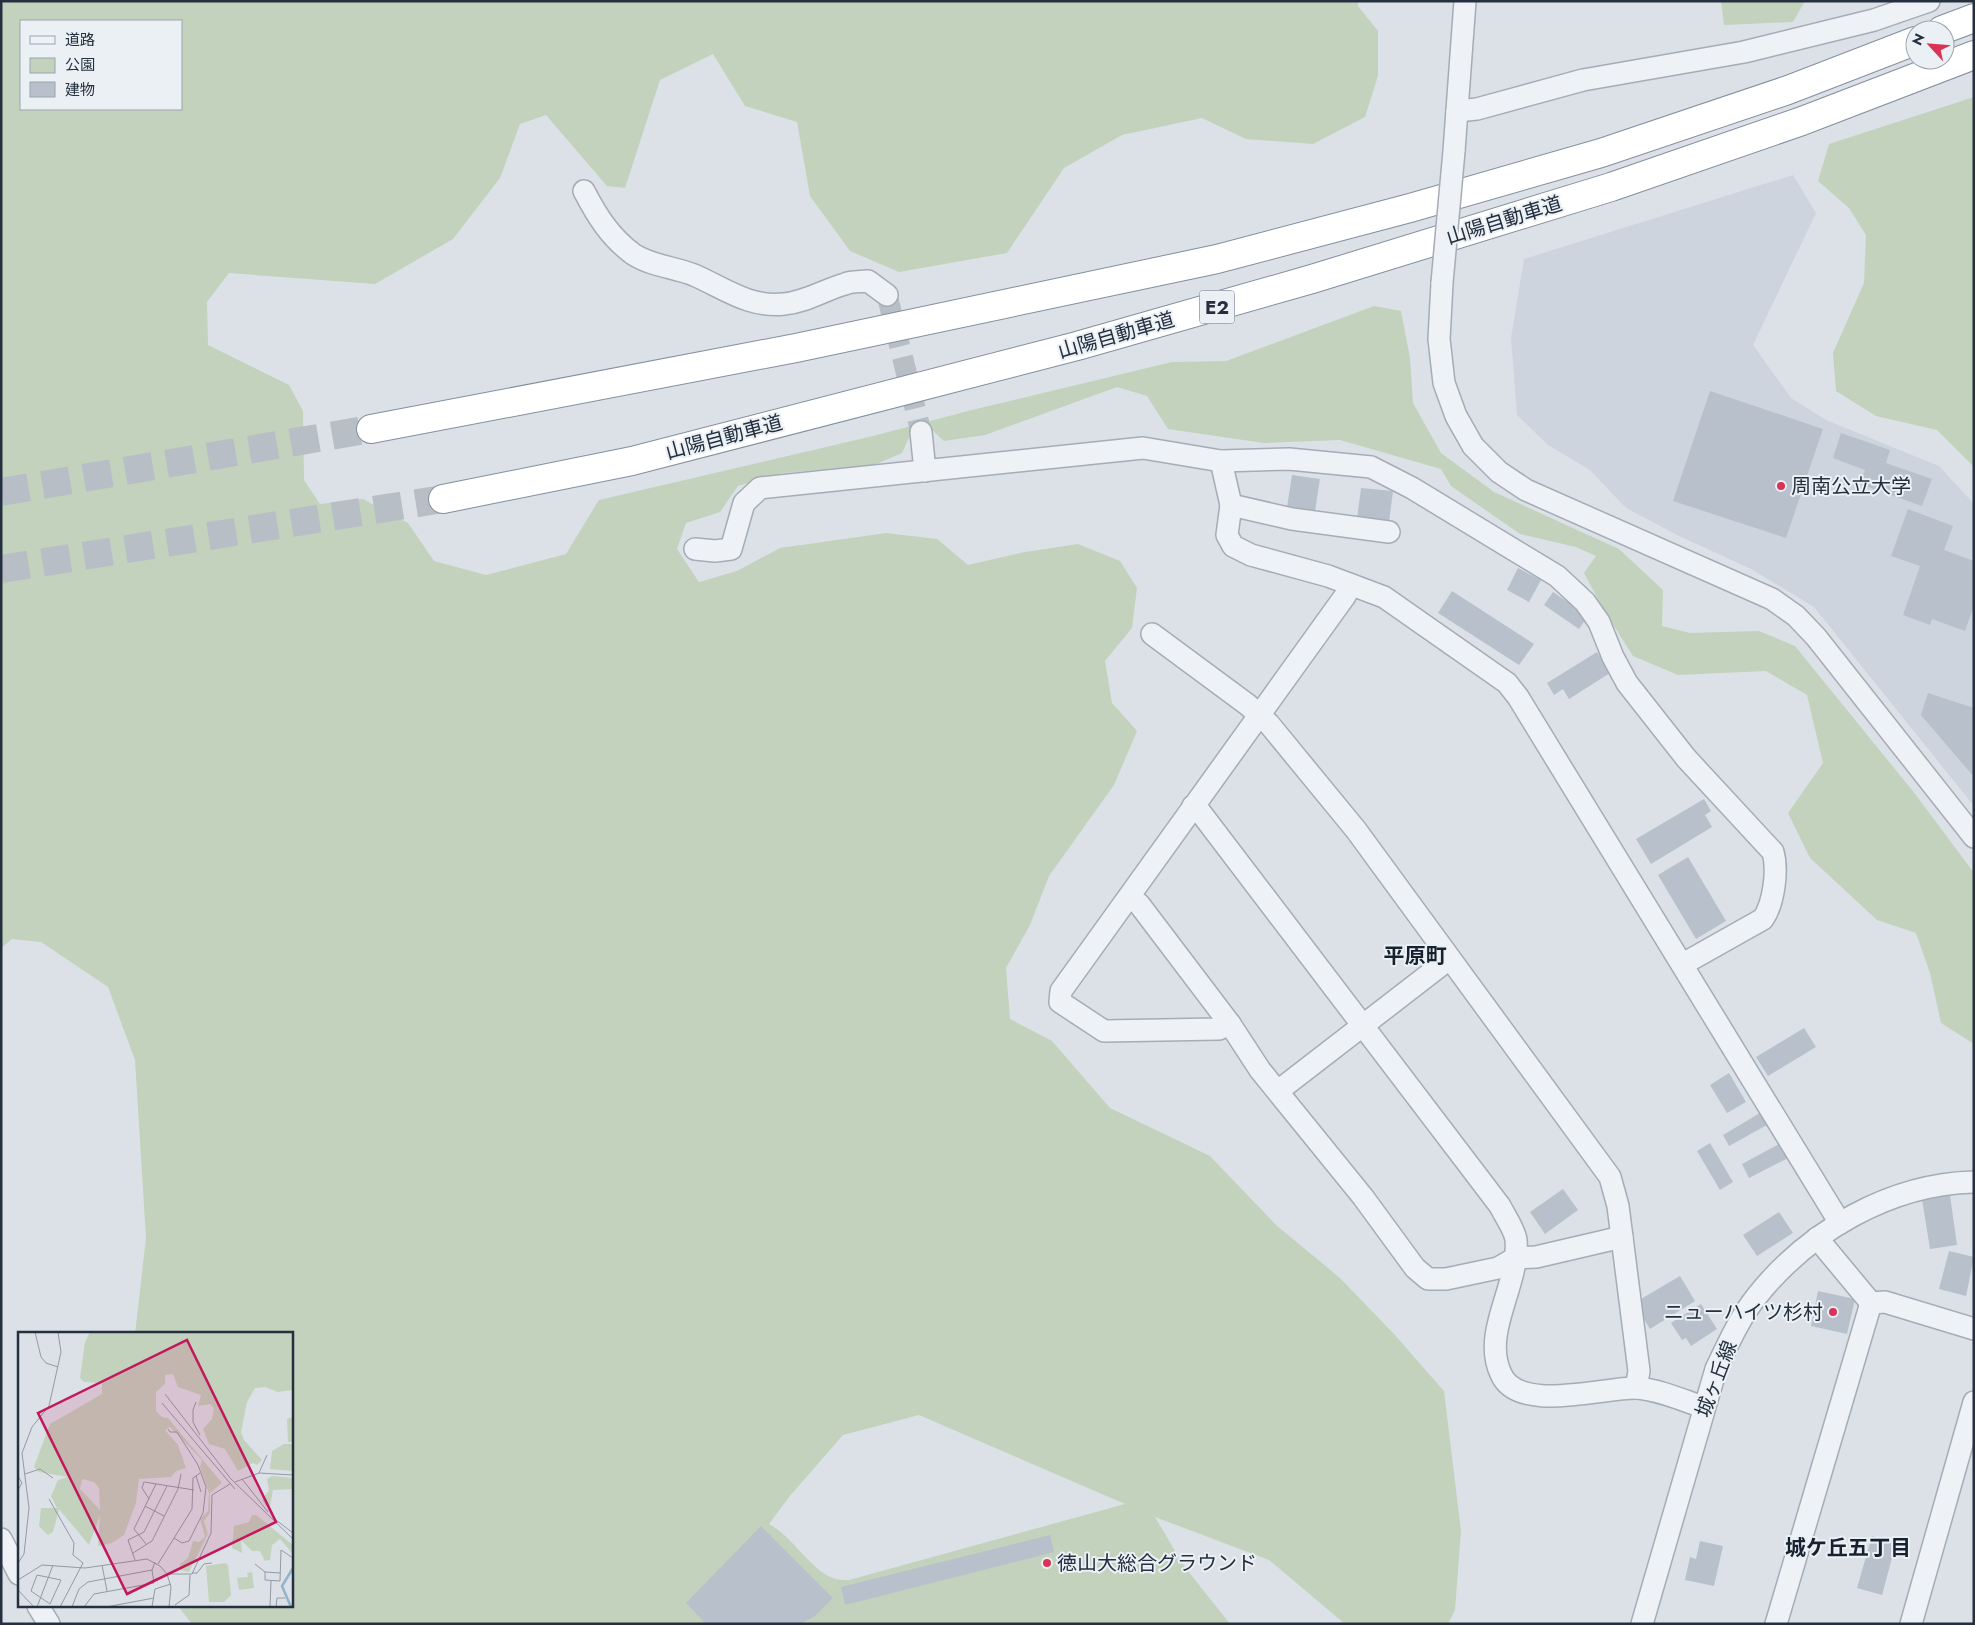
<svg xmlns="http://www.w3.org/2000/svg" width="1975" height="1625" font-family="Jost,'Noto Sans JP',sans-serif">
<style>
.built{fill:#cdd4dd}
.green{fill:#c3d2bc;fill-rule:evenodd}
.building{fill:#b8c0cb}
.lines{fill:none;stroke-linecap:round;stroke-linejoin:round}
.minor-tunnel{stroke:#b7bec5;stroke-width:21;stroke-dasharray:21 11;stroke-linecap:butt}
.highway-tunnel{stroke:#b7bec5;stroke-width:28;stroke-dasharray:28 14;stroke-linecap:butt}
.minor-casing{stroke:#a5acb5;stroke-width:24}
.highway-casing{stroke:#828f9f;stroke-width:30}
.minor{stroke:#eef1f5;stroke-width:21}
.highway{stroke:#fff;stroke-width:28}
.minor-bridge-casing{stroke:#a5acb5;stroke-width:24;stroke-linecap:butt}
.minor-bridge{stroke:#eef1f5;stroke-width:21}
.poi-dot{fill:#d93458;stroke:#ebf0f5;stroke-width:2}
.labels{text-anchor:middle;stroke-width:4;stroke-linejoin:round;paint-order:stroke}
.shield{fill:#ebf0f5;stroke:#606a76;stroke-width:1}
.shield-label{font-size:19px;font-weight:bold;fill:#24303f}
.street-label{font-size:20px;fill:#24303f;stroke:#ebf0f5}
.poi-label{font-size:20px;fill:#24303f;stroke:#ebf0f5;text-anchor:start}
.neighbourhood-label{font-size:21px;font-weight:bold;fill:#17212f;stroke:#ebf0f5}
.inset-river{fill:none;stroke:#93b2cb;stroke-width:2.5}
.inset-road{fill:none;stroke:#929aa4;stroke-width:1}
.view{fill:#c2185b;fill-opacity:0.15;stroke:#c2185b;stroke-width:2.5}
.inset-edge{fill:none;stroke:#24303f;stroke-width:2.5}
</style>
<rect width="100%" height="100%" fill="#dce1e7"/>
<path class="built" d="M1793 175 1816 213 1753 345 1791 398 1826 420 1939 466 1974 504V806L1814 607 1751 569 1677 535 1626 508 1590 470 1548 445 1517 415 1511 338 1524 259Z"/>
<g class="green">
<path d="M1 1H1358V6L1378 31V76L1365 117 1313 144 1246 139 1202 118 1122 135 1064 168 1007 253 899 272 850 251 810 196 797 122 745 106 713 54 660 80 625 188 607 186 546 115 520 124 500 178 453 239 375 284 229 273 207 302 208 345 289 385 303 411 304 480 320 504 363 499 408 523 434 561 486 575 566 554 599 500 873 436 972 410 1172 362 1226 361 1374 306 1401 311 1410 358 1413 403 1441 453 1494 492 1619 549 1663 590 1662 626 1690 633 1759 631 1795 646 1916 795 1974 873V1044L1941 1023 1930 973 1916 933 1877 920 1810 858 1788 813 1823 763 1807 695 1766 671 1678 675 1633 656 1605 612 1584 573 1596 556 1576 547 1520 534 1451 486 1441 469 1340 440 1264 443 1168 429 1147 396 1117 387 985 435 944 441 930 428 912 431 902 453 874 465 783 473 738 486 720 512 686 523 677 549 699 582 737 571 780 548 886 533 937 539 968 565 1025 552 1078 544 1120 561 1137 588 1132 628 1105 661 1112 703 1137 731 1114 785 1049 876 1030 925 1006 968 1010 1019 1052 1041 1110 1108 1210 1156 1276 1225 1340 1278 1394 1334 1444 1391 1461 1531 1455 1610 1448 1624H1345L1269 1560 1155 1517 1184 1566 1230 1624H192L178 1606H291V1334H135L146 1238 135 1060 108 987 41 942 12 939 1 948ZM21 21H181V109H21ZM919 1415 1125 1504 849 1580C844 1580 838 1580 833 1578 812 1571 792 1536 769 1524L789 1497 843 1435Z"/>
<path d="M1721 1H1805L1793 22 1724 25Z"/>
<path d="M1974 97V467L1937 430 1876 416 1836 391 1833 353 1864 283 1866 235 1849 208 1818 181 1829 144Z"/>
</g>
<g class="building">
<path d="M1710 391 1823 429 1786 538 1673 501Z"/>
<path d="M1841 433 1890 450 1886 463 1932 479 1922 506 1860 484 1865 470 1833 458Z"/>
<path d="M1292 475 1320 479 1315 511 1287 507Z"/>
<path d="M1361 488 1393 491 1389 522 1357 519Z"/>
<path d="M1908 509 1953 526 1944 550 1974 561V606L1965 631 1932 619 1930 625 1903 615 1920 566 1891 556Z"/>
<path d="M1518 568 1541 580 1529 602 1507 590Z"/>
<path d="M1452 591 1534 644 1519 665 1438 613Z"/>
<path d="M1553 592 1588 616 1579 629 1544 605Z"/>
<path d="M1597 652 1610 673 1569 699 1563 689 1554 695 1547 683Z"/>
<path d="M1928 693 1974 708V777L1921 715Z"/>
<path d="M1704 799 1711 811 1705 815 1712 827 1651 864 1636 839Z"/>
<path d="M1688 857 1726 921 1696 939 1658 875Z"/>
<path d="M1804 1028 1816 1047 1768 1076 1756 1057Z"/>
<path d="M1729 1073 1746 1102 1727 1113 1710 1085Z"/>
<path d="M1760 1113 1767 1125 1729 1146 1723 1135Z"/>
<path d="M1783 1142 1790 1157 1749 1178 1742 1164Z"/>
<path d="M1710 1143 1733 1182 1720 1190 1697 1151Z"/>
<path d="M1563 1189 1578 1210 1545 1234 1530 1212Z"/>
<path d="M1950 1195 1957 1245 1930 1249 1922 1199Z"/>
<path d="M1779 1212 1793 1233 1757 1256 1743 1235Z"/>
<path d="M1949 1251 1974 1257 1966 1296 1939 1289Z"/>
<path d="M1680 1276 1695 1301 1650 1329 1634 1303Z"/>
<path d="M1818 1291 1855 1299 1847 1334 1811 1326Z"/>
<path d="M1701 1304 1717 1329 1691 1346 1686 1338 1682 1340 1671 1323Z"/>
<path d="M761 1526 833 1598 815 1616 800 1624H706L686 1603Z"/>
<path d="M1050 1535 1054 1552 845 1605 841 1587Z"/>
<path d="M1872 1536 1896 1543 1882 1595 1857 1588Z"/>
<path d="M1700 1541 1723 1546 1714 1586 1685 1580 1690 1557 1696 1559Z"/>
</g>
<g class="lines">
<path class="minor-tunnel" d="M887 295 921 432"/>
<g class="highway-tunnel">
<path d="M1 492 371 429"/>
<path d="M1 569 443 499"/>
</g>
<defs>
<g id="minor">
<path d="M1457 111 1477 109 1583 80 1744 52 1874 20 1929 1"/>
<path d="M1454 151 1465 1"/>
<path d="M584 191C597 216 610 237 633 254 651 266 674 267 694 275 724 288 749 308 784 304 806 302 824 290 845 284 852 281 861 282 868 281L887 295"/>
<path d="M1442 283 1439 339 1444 383 1456 416 1473 446 1499 472 1526 490 1772 599 1796 616 1816 637 1974 837"/>
<path d="M921 432 925 471"/>
<path d="M1221 461 1231 505 1227 535 1233 546 1251 555 1328 576 1384 597 1507 683 1518 697 1840 1223"/>
<path d="M1231 505 1292 519 1389 532"/>
<path d="M695 549 715 551 731 549 744 503 760 488 1143 448 1221 461 1289 459 1371 467 1412 488 1557 576 1585 602 1599 622 1613 657 1627 683 1686 758 1773 852C1778 870 1774 903 1763 919L1683 964"/>
<path d="M1152 634 1248 705 1269 724 1356 830 1610 1177 1618 1206 1639 1371 1636 1388"/>
<path d="M1193 806 1201 813 1500 1206C1505 1216 1515 1230 1516 1240 1520 1285 1481 1332 1501 1374 1518 1414 1604 1387 1637 1388 1660 1390 1682 1400 1703 1407"/>
<path d="M1129 897 1139 904 1230 1024 1260 1070 1363 1197 1415 1268 1428 1279H1446L1498 1268 1515 1258 1536 1257 1622 1237"/>
<path d="M1230 1024 1219 1029 1104 1031 1060 1002 1061 991 1345 596 1351 585"/>
<path d="M1278 1091 1449 959"/>
<path d="M1817 1238 1871 1303"/>
<path d="M1871 1303 1885 1302 1974 1329"/>
<path d="M1 1539 19 1574"/>
<path d="M38 1606 49 1624"/>
<path d="M1642 1624 1716 1369C1728 1344 1740 1317 1757 1296 1809 1231 1890 1184 1974 1182"/>
<path d="M1776 1624 1871 1303"/>
<path d="M1911 1624 1974 1402"/>
</g>
<g id="highway">
<path d="M1942 30 1974 18"/>
<path d="M371 429 796 348 1217 259 1410 208 1601 153 1788 90 1915 41"/>
<path d="M443 499 632 461 1077 346 1312 279 1611 187 1802 121 1974 55"/>
</g>
</defs>
<use href="#minor" class="minor-casing"/>
<use href="#highway" class="highway-casing"/>
<use href="#minor" class="minor"/>
<use href="#highway" class="highway"/>
<defs>
<path id="minor-bridge" d="M1442 283 1454 151"/>
</defs>
<use href="#minor-bridge" class="minor-bridge-casing"/>
<use href="#minor-bridge" class="minor-bridge"/>
</g>
<g class="poi-dot">
<circle cx="1781" cy="486" r="5"/>
<circle cx="1833" cy="1312" r="5"/>
<circle cx="1047" cy="1563" r="5"/>
</g>
<g class="labels">
<rect class="shield" x="1199.5" y="290.5" width="35" height="33" rx="4"/>
<g class="shield-label">
<text x="1217" y="314">E2</text>
</g>
<g class="street-label">
<text transform="translate(1504 220) rotate(-17)" y="7">山陽自動車道</text>
<text transform="translate(1116 335) rotate(-16)" y="7">山陽自動車道</text>
<text transform="translate(724 437) rotate(-15)" y="7">山陽自動車道</text>
<text transform="translate(1716 1379) rotate(-69)" y="7">城ヶ丘線</text>
</g>
<g class="poi-label">
<text x="1791" y="493">周南公立大学</text>
<text x="1823" y="1319" text-anchor="end">ニューハイツ杉村</text>
<text x="1057" y="1570">徳山大総合グラウンド</text>
</g>
<g class="neighbourhood-label">
<text x="1415" y="963">平原町</text>
<text x="1848" y="1555">城ケ丘五丁目</text>
</g>
</g>
<g transform="translate(18 1332)">
<rect width="275" height="275" fill="#dce1e7"/>
<path d="M72 0H275V58L260 60 247 55 237 56 229 70 223 100 226 108 244 128 239 133 235 131 220 139 207 117 191 112 185 97 194 87 196 76 192 72 180 74 183 63 160 55 155 42 147 43V52L138 60V79L144 85 150 86 204 151 192 161V181L186 189 190 202 171 240 162 238V232L170 226 175 209 181 210 187 205 182 187 190 179 191 161 182 135 184 128 152 95 147 98 160 113 168 136 158 139 153 145 121 147 118 171 106 203 94 211 80 214 82 183 71 213 41 177 35 200 30 203 21 194 23 176H39L33 164 40 148 50 145 21 140 16 135 32 92 84 62V51L66 50 62 46 67 10ZM64 147 76 150 81 156 82 178 62 157ZM275 85V110H270L269 87ZM266 112H275V139L252 137 254 119ZM254 144 275 146V157L255 158 252 174H248L244 168 251 158 249 147ZM234 183H238L275 213V222L262 207 254 213 252 228 247 229 242 219H234L223 208 224 221 214 216 216 194 231 190ZM207 231 210 233 213 263 206 270H191L188 234ZM234 240 236 256 221 258 219 246 230 245 229 241Z" fill="#c3d2bc" fill-rule="evenodd"/>
<path class="inset-river" d="M273 275 264 254 275 236"/>
<path class="inset-road" d="M17 0 23 25 28 31 40 35M147 62 213 147 275 207M178 70 175 78V90L182 103M144 71 217 157M150 97 152 100H159L180 133 188 155 185 181 171 209 164 211 156 206M241 141 249 123M7 142 22 137 35 146M0 144 4 151 0 158M178 144 183 160M224 147 250 180M217 150 241 141 275 143M31 167 56 211 55 223 65 231 42 275M131 167 124 156 126 150 176 158M127 174 146 184M258 188 275 201M128 212 116 197 138 152M115 221 134 209 160 157 163 142M117 228 110 208 126 200 149 154M0 231 6 222 11 176 4 121 14 95 31 74 43 20 40 0M140 232 174 177 175 146 182 141M237 232 247 240 262 241M84 233 89 259M247 240V248L262 249 263 218 275 226M174 241H179L186 232 194 231M149 242H174L193 201 194 163 212 152M19 243 43 248 32 272 13 259ZM0 248 24 233 67 236 129 227 142 234 149 242 153 255 151 275M0 258 16 275M157 273 171 263 172 243M19 275 35 233M54 275 61 257 70 250 134 238M66 275 76 262 136 251 134 238 137 230M88 275 136 266M134 275 137 257 153 252M252 275 253 249M258 275 259 266H267"/>
<path class="view" d="M169 8 258 190 109 262 20 81Z"/>
<rect width="275" height="275" class="inset-edge"/>
</g>
<rect width="1975" height="1625" fill="none" stroke="#24303f" stroke-width="5"/>
<rect x="20" y="20" width="162" height="90" fill="#ebf0f5" stroke="#9ba3ac"/>
<rect x="30" y="36" width="25" height="8" fill="#eef1f5" stroke="#9ba3ac"/>
<text x="65" y="45" font-size="15" fill="#24303f">道路</text>
<rect x="30" y="58" width="25" height="15" fill="#c3d2bc" stroke="#9ba3ac"/>
<text x="65" y="70" font-size="15" fill="#24303f">公園</text>
<rect x="30" y="82" width="25" height="15" fill="#b8c0cb" stroke="#9ba3ac"/>
<text x="65" y="95" font-size="15" fill="#24303f">建物</text>
<g transform="translate(1930 45) rotate(296)"><circle r="24" fill="#ebf0f5" stroke="#9ba3ac"/>
<path d="M0-4L9 19L0 12L-9 19Z" fill="#d93458"/>
<text y="-8" font-size="14" font-weight="bold" text-anchor="middle" fill="#24303f">N</text>
</g>
</svg>
